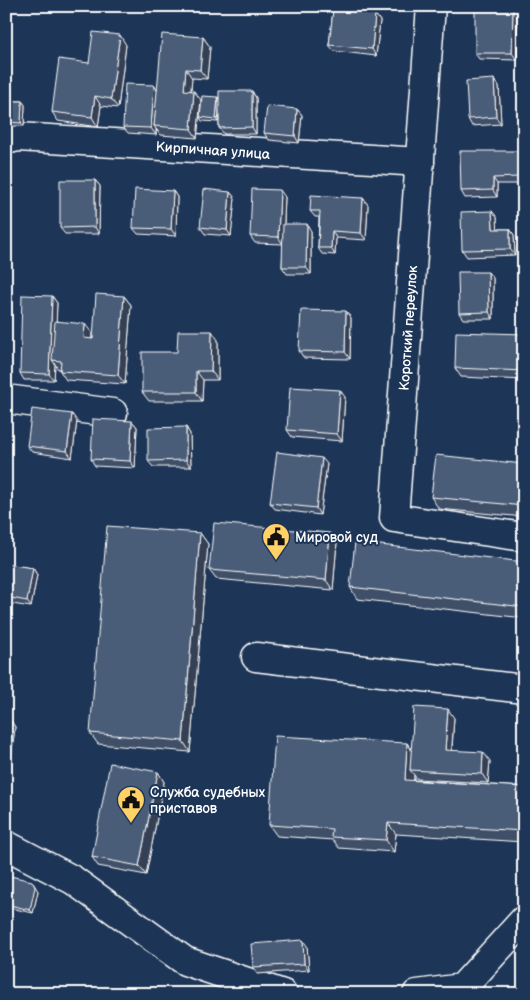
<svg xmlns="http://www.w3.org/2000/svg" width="530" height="1000" font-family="'Balsamiq Sans',sans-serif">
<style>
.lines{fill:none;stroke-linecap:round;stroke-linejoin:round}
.minor-casing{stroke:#fff;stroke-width:31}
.minor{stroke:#1d3557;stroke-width:28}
.wall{fill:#405068;stroke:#fff}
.shaded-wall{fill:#344155;stroke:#fff}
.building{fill:#4a5d79;stroke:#fff}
.labels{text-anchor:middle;stroke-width:4;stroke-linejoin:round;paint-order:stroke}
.street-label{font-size:14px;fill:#fff;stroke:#1d3557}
.poi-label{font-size:14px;fill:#fff;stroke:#1d3557;text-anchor:start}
</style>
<rect width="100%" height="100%" fill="#1d3557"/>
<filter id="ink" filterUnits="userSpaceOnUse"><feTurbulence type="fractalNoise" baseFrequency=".02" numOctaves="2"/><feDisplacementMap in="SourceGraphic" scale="10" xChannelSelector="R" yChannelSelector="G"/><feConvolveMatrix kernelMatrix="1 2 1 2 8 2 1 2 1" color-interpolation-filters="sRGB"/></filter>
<g filter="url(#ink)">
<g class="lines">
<defs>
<g id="minor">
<path d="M431 6 394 518 524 537"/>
<path d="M6 140 18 137 420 162"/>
<path d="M6 399 113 413"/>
<path d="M256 657 524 689"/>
<path d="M6 845 73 880 185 961 283 994"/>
<path d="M417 994 462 988 524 920"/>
</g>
</defs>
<use href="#minor" class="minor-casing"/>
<use href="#minor" class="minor"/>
</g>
<g class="wall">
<path d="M326 6H373L372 14H375L380 21 376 56 334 51 329 45 333 10H329Z"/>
<path d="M524 6V32L519 26Z"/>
<path d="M517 7V60L479 59 475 53Z"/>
<path d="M203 37 210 47 207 79 192 78 191 90 201 100 197 138 161 135 156 129V135L128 133 123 127 154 85 157 90Z"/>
<path d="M126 45 118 108 101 106 98 127 58 121 52 112 89 63Z"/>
<path d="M499 86 501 124 472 126 468 119Z"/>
<path d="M252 91 256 98V134H224L219 128V112L218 122 202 121 200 117 219 99Z"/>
<path d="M6 101H22L25 105 24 126H6Z"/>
<path d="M297 109 302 115 299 143 269 140 264 133Z"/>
<path d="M518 151 523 157V184H497V197L465 198 461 191Z"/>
<path d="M95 180 100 186 99 234H65L60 228Z"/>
<path d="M173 191 177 197 176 236 138 234 133 228Z"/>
<path d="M230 192 235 198 231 236 205 234 200 227Z"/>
<path d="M285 197 284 224 311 231V274H287L282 267 283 244 255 243 250 236Z"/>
<path d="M363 198 368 205 366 240 336 238 335 255 322 254 318 248 319 217H315L310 211Z"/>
<path d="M497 217V229H510L514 235 515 255 467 257 462 250Z"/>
<path d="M493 278V319H463L459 313Z"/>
<path d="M52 296 57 303 56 321 92 333V339H93L124 296 131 305 125 384 66 380 60 371V369H58L55 364 54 380H24L20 373Z"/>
<path d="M346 311 351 318 350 359 304 358 299 351Z"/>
<path d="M524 334V380L461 377 455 368Z"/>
<path d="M218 340V380H203L202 401H149L142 392Z"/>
<path d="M345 397 342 441 292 437 287 430Z"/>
<path d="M77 421 72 458 32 452 27 446Z"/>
<path d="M132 421 137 427 135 468 95 466 91 459Z"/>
<path d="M186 427 190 434 191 467H153L148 461Z"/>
<path d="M327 464 320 515 275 509 270 503Z"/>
<path d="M524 464V517L439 509 431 497Z"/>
<path d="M200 533 208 544 190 752 98 744 90 733Z"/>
<path d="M337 542 333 590 216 579 209 570Z"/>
<path d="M524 562V618L357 599 350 587Z"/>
<path d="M6 564 33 568 37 575 31 607 6 603Z"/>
<path d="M454 718 452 750 490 761 488 783 417 779 414 775V780L524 787V842L396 834 394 852 339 848 333 840 277 836 269 825 407 743 411 749Z"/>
<path d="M6 720 11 721 15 727 11 758 6 757Z"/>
<path d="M158 772 164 782 146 875 98 866 92 857Z"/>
<path d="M6 875 38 891 33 913 6 907Z"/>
<path d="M307 946 309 970 257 974 253 967Z"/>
</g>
<g class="shaded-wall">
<path d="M368 6H373L372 14 368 7Z"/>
<path d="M513 6H517V60L512 53Z"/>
<path d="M375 14 380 21 376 56 372 49Z"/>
<path d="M120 35 126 45 118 108 111 99Z"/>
<path d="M203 37 210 47 207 79 200 70Z"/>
<path d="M6 68 10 73 8 99 6 97Z"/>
<path d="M186 69 192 78 190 99 184 90Z"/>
<path d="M494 79 499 86 501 124 496 117Z"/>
<path d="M154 85 158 92 154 126 156 129V135L151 128Z"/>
<path d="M194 91 201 100 197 138 191 129Z"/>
<path d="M252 91 256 98V134L252 127Z"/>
<path d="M95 96 101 106 98 127 92 117Z"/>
<path d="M218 97 220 101 218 122 216 119Z"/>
<path d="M22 101 25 105 24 126 21 123Z"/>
<path d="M297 109 302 115 299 143 295 136Z"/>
<path d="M518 151 523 157V184L518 177Z"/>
<path d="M493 178 497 184V197L493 190Z"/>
<path d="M95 180 100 186 99 234 95 227Z"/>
<path d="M280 190 285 197 283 244 278 237Z"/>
<path d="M173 191 177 197 176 236 171 229Z"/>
<path d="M230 192 235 198 231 236 227 230Z"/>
<path d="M363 198 368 205 366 240 361 233Z"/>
<path d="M492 211 497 217 498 236 493 229Z"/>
<path d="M307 224 311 231V274L306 267Z"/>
<path d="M510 229 514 235 515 255 510 249Z"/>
<path d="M332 231 336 238 335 255 331 248Z"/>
<path d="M6 246 8 248 7 293 6 292Z"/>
<path d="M488 272 493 278V319L489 312Z"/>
<path d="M52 296 57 303 55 360H52L55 364 54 380 49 374Z"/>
<path d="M124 296 131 305 125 384 118 375Z"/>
<path d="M346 311 351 318 350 359 345 352Z"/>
<path d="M85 324 92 333 91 347 84 338Z"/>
<path d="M212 331 218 340V380L211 371Z"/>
<path d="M196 371 203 380 202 401 196 392Z"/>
<path d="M340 390 345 397 342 441 337 434Z"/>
<path d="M72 414 77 421 72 458 67 451Z"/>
<path d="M132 421 137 427 135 468 130 461Z"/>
<path d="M186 427 190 434 191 467 186 460Z"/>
<path d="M322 458 327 464 320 515 316 508Z"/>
<path d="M6 501 11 508 8 543 6 540Z"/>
<path d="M200 533 208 544 190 752 183 741Z"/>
<path d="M330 533 337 542 333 590 326 580Z"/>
<path d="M33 568 37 575 31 607 27 601Z"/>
<path d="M448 709 454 718 451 759 445 750Z"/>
<path d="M11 721 15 727 11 758 7 751Z"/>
<path d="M407 743 415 755 410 770 414 775 413 791 405 780Z"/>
<path d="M483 752 490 761 488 783 482 774Z"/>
<path d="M158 772 164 782 146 875 139 866Z"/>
<path d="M388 823 396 834 394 852 386 840Z"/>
<path d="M32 881 38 891 33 913 30 910Z"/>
<path d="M303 940 307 946 309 970 304 964Z"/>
</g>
<g class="building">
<path d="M475 6H513L512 53H475Z"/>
<path d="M523 6H524V26H519Z"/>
<path d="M333 10 375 14 372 49 329 45Z"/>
<path d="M93 32 120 35 111 99 95 96 92 117 52 112 59 59 89 63Z"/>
<path d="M162 34 203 37 200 70 186 69 184 90 194 91 191 129 154 126Z"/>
<path d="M494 79 496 117 468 119 466 81Z"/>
<path d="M125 84 154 85 151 128 123 127Z"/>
<path d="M219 91H252V127L219 128Z"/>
<path d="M202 96 218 97 216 119 200 117Z"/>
<path d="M6 101H22L21 123 6 122Z"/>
<path d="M267 106 297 109 295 136 264 133Z"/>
<path d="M460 151H518V177L493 178V190L461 191Z"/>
<path d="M60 180H95V227L60 228Z"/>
<path d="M135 189 173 191 171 229 133 228Z"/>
<path d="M204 189 230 192 227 230 200 227Z"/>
<path d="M252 189 280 190 278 237 250 236Z"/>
<path d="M311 195 363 198 361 233 332 231 331 248H318L320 211H310Z"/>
<path d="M492 211 493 229H510V249L462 250 461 212Z"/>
<path d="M283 224H307L306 267H282Z"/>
<path d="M458 272H488L489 312 459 313Z"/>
<path d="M96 294 124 296 118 375 60 371 61 361 52 360 55 321 85 324 84 338 93 339Z"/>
<path d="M22 295 52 296 49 374 20 373Z"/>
<path d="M301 310 346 311 345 352 299 351Z"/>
<path d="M178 331H212L211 371H196V392H142V352H177Z"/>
<path d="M456 332 524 334V371L455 368Z"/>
<path d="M290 387 340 390 337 434 287 430Z"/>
<path d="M32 409 72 414 67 451 27 446Z"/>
<path d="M93 419 132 421 130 461 91 459Z"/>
<path d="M186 427V460L148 461V428Z"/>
<path d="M277 452 322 458 316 508 270 503Z"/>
<path d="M436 455 524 464V506L431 497Z"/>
<path d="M214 523 330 533 326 580 209 570Z"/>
<path d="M107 526 200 533 183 741 90 733Z"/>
<path d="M355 542 524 562V607L350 587Z"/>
<path d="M6 564 33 568 27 601 6 597Z"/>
<path d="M414 707 448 709 445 750 483 752 482 774 410 770Z"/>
<path d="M6 720 11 721 7 751H6Z"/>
<path d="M275 736 407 743 405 780 524 787V831L388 823 386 840 331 837 332 829 269 825Z"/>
<path d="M110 763 158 772 139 866 92 857Z"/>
<path d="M6 875 32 881 35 887 30 910 6 904Z"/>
<path d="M303 940 304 964 253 967 251 944Z"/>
</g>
</g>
<defs>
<symbol id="civic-pin" viewBox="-11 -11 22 30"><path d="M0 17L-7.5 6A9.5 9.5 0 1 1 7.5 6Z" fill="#ffd166" stroke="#1d3557"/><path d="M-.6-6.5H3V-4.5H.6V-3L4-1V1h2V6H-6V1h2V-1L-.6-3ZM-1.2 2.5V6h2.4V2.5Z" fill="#111"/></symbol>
</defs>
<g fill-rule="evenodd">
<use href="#civic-pin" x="260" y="521" width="32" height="43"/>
<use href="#civic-pin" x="115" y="784" width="32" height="43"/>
</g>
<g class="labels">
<g class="street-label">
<text transform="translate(213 150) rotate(4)" y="5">Кирпичная улица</text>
<text transform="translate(408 328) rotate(-86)" y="5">Короткий переулок</text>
</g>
<g class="poi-label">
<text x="295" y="542">Мировой суд</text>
<text x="150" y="797">Служба судебных<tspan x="150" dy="16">приставов</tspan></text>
</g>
</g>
<rect width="530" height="1000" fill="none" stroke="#1d3557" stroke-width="25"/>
<rect x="12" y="12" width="505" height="975" fill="none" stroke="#fff" stroke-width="2" filter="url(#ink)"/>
</svg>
